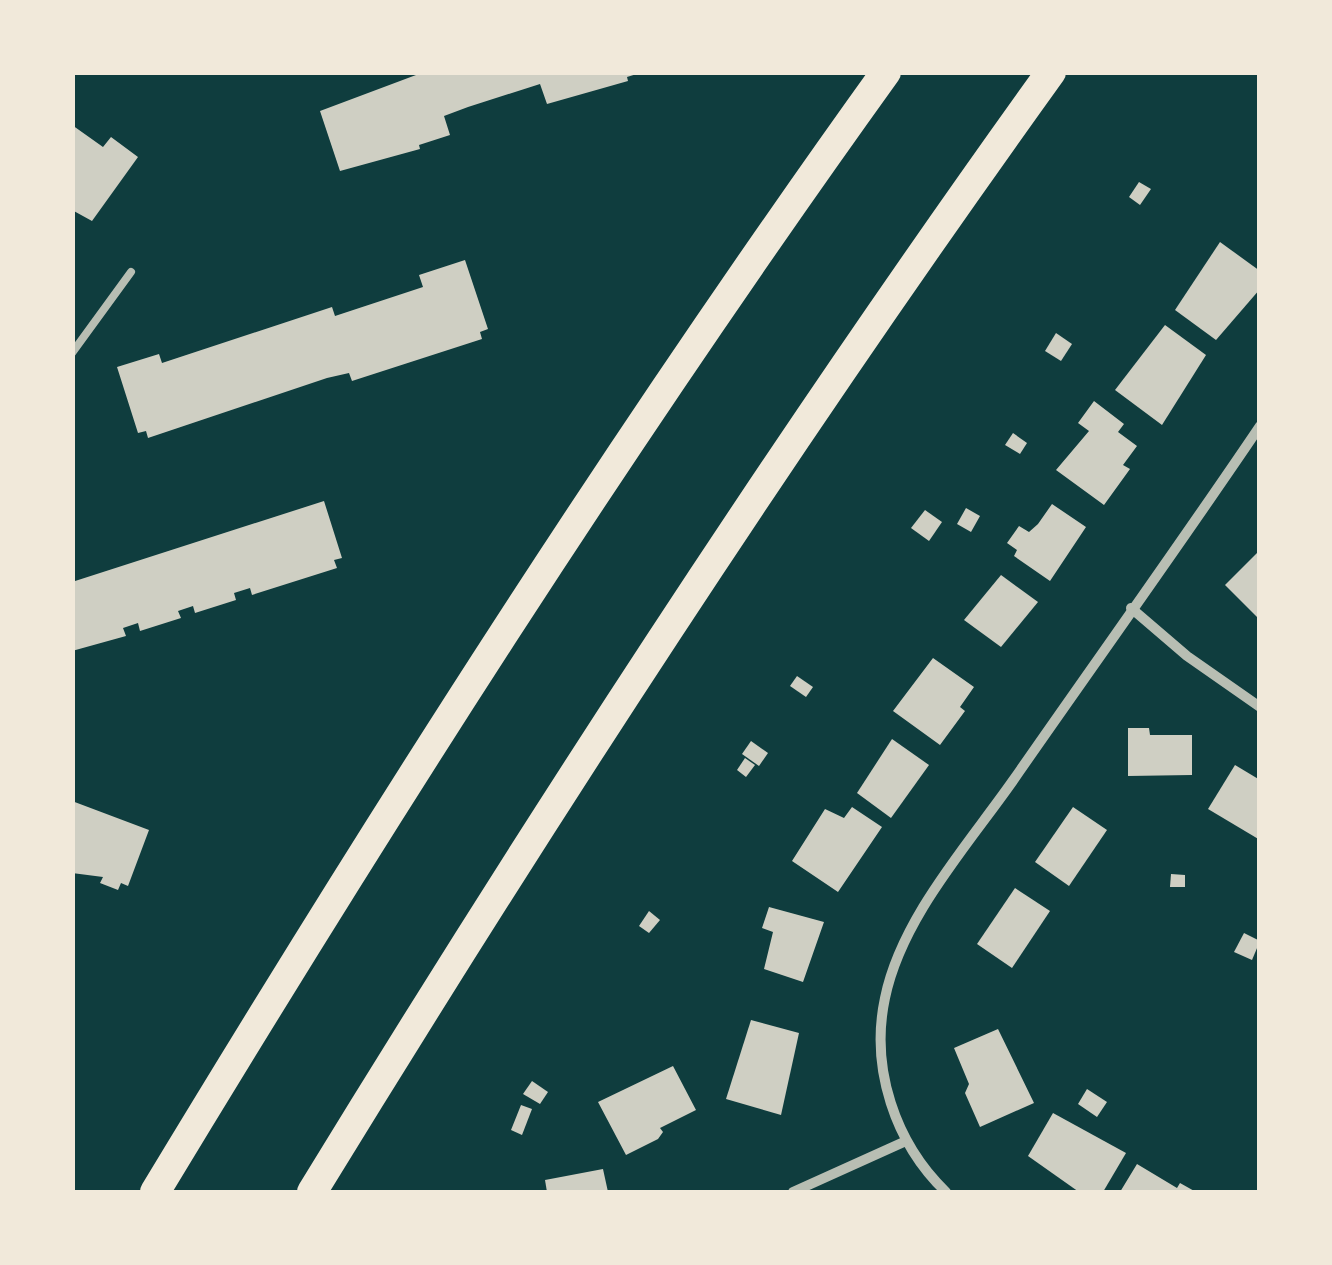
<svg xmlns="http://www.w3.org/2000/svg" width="1332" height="1265" font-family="'Source Sans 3',sans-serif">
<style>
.building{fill:#cfcfc3}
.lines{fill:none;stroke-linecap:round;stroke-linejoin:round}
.service{stroke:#b8beb3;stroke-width:8}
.minor{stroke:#b8beb3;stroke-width:10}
.motorway{stroke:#f1e9da;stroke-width:30}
</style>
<rect width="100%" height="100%" fill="#0f3d3e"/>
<g class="building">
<path d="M424 72H640V73L627 77 628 81 547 104 540 84 468 107 444 116 450 135 419 145 420 149 340 171 320 111Z"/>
<path d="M72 125 103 147 111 137 138 157 92 221 72 210Z"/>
<path d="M1139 182 1151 189 1140 205 1129 197Z"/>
<path d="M1220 242 1260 271V289L1216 340 1175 310Z"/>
<path d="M465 260 488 329 480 332 482 339 352 381 349 373 327 378 148 438 146 431 138 433 117 367 159 354 162 363 332 307 335 316 423 287 419 275Z"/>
<path d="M1165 325 1206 355 1162 425 1115 390Z"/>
<path d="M1056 333 1072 344 1061 361 1045 351Z"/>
<path d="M1094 401 1124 424 1118 432 1137 446 1123 465 1130 469 1104 505 1056 470 1089 431 1078 423Z"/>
<path d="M1013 433 1027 443 1020 454 1005 445Z"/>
<path d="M324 501 342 558 334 560 337 568 252 595 250 588 234 593 236 600 195 613 193 606 178 611 181 618 140 631 138 623 123 628 126 636 72 651V582Z"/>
<path d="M1052 504 1086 527 1050 581 1014 556 1017 550 1007 543 1019 526 1029 532 1038 524Z"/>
<path d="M966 508 980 516 971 532 957 524Z"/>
<path d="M925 510 942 522 929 541 911 528Z"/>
<path d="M1260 550V615L1257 617 1225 585Z"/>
<path d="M1001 575 1038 602 1001 647 964 620Z"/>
<path d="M933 658 974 687 960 707 965 711 940 745 893 711Z"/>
<path d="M797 676 813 687 806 697 790 686Z"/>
<path d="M1128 728H1149L1150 735H1192V775L1128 776Z"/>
<path d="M892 739 929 765 891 818 857 793Z"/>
<path d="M751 741 768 753 759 766 742 754Z"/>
<path d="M745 758 755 765 746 777 737 770Z"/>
<path d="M1235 765 1260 780V840L1208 809Z"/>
<path d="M72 801 149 830 128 886 121 883 118 890 100 883 103 877 72 873Z"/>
<path d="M852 807 882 827 838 892 792 861 825 809 844 818Z"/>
<path d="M1073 807 1107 830 1069 886 1035 862Z"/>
<path d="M1171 874 1185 875V887H1170Z"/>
<path d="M1015 888 1050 911 1012 968 977 944Z"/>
<path d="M769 907 824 922 803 982 764 969 773 932 762 928Z"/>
<path d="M649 911 660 920 649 933 639 926Z"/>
<path d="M1244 933 1260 941 1252 960 1234 952Z"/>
<path d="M751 1020 799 1033 781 1115 726 1099Z"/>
<path d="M998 1029 1034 1103 980 1127 965 1093 969 1084 954 1048Z"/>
<path d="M673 1066 696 1110 660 1128 663 1132 658 1139 626 1155 598 1102Z"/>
<path d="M532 1081 548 1092 540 1104 523 1094Z"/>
<path d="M1087 1089 1107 1102 1097 1117 1078 1104Z"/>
<path d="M521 1105 532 1109 522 1135 511 1130Z"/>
<path d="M1053 1113 1126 1153 1103 1192H1079L1028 1156Z"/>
<path d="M1137 1164 1177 1188 1180 1183 1196 1192H1120Z"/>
<path d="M603 1169 608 1192H547L545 1180Z"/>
</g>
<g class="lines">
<path class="service" d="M72 353 131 272"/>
<g class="minor">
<path d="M1131 608 1187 656 1260 707"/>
<path d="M793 1192 906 1141"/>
<path d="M946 1192C895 1143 870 1068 885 998 901 919 967 846 1012 782 1094 664 1179 546 1260 426"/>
</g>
<g class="motorway">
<path d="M155 1192C386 810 625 435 886 72"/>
<path d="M312 1192C546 810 789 436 1051 72"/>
</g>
</g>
<rect width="1332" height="1265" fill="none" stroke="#f1e9da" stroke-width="150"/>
</svg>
